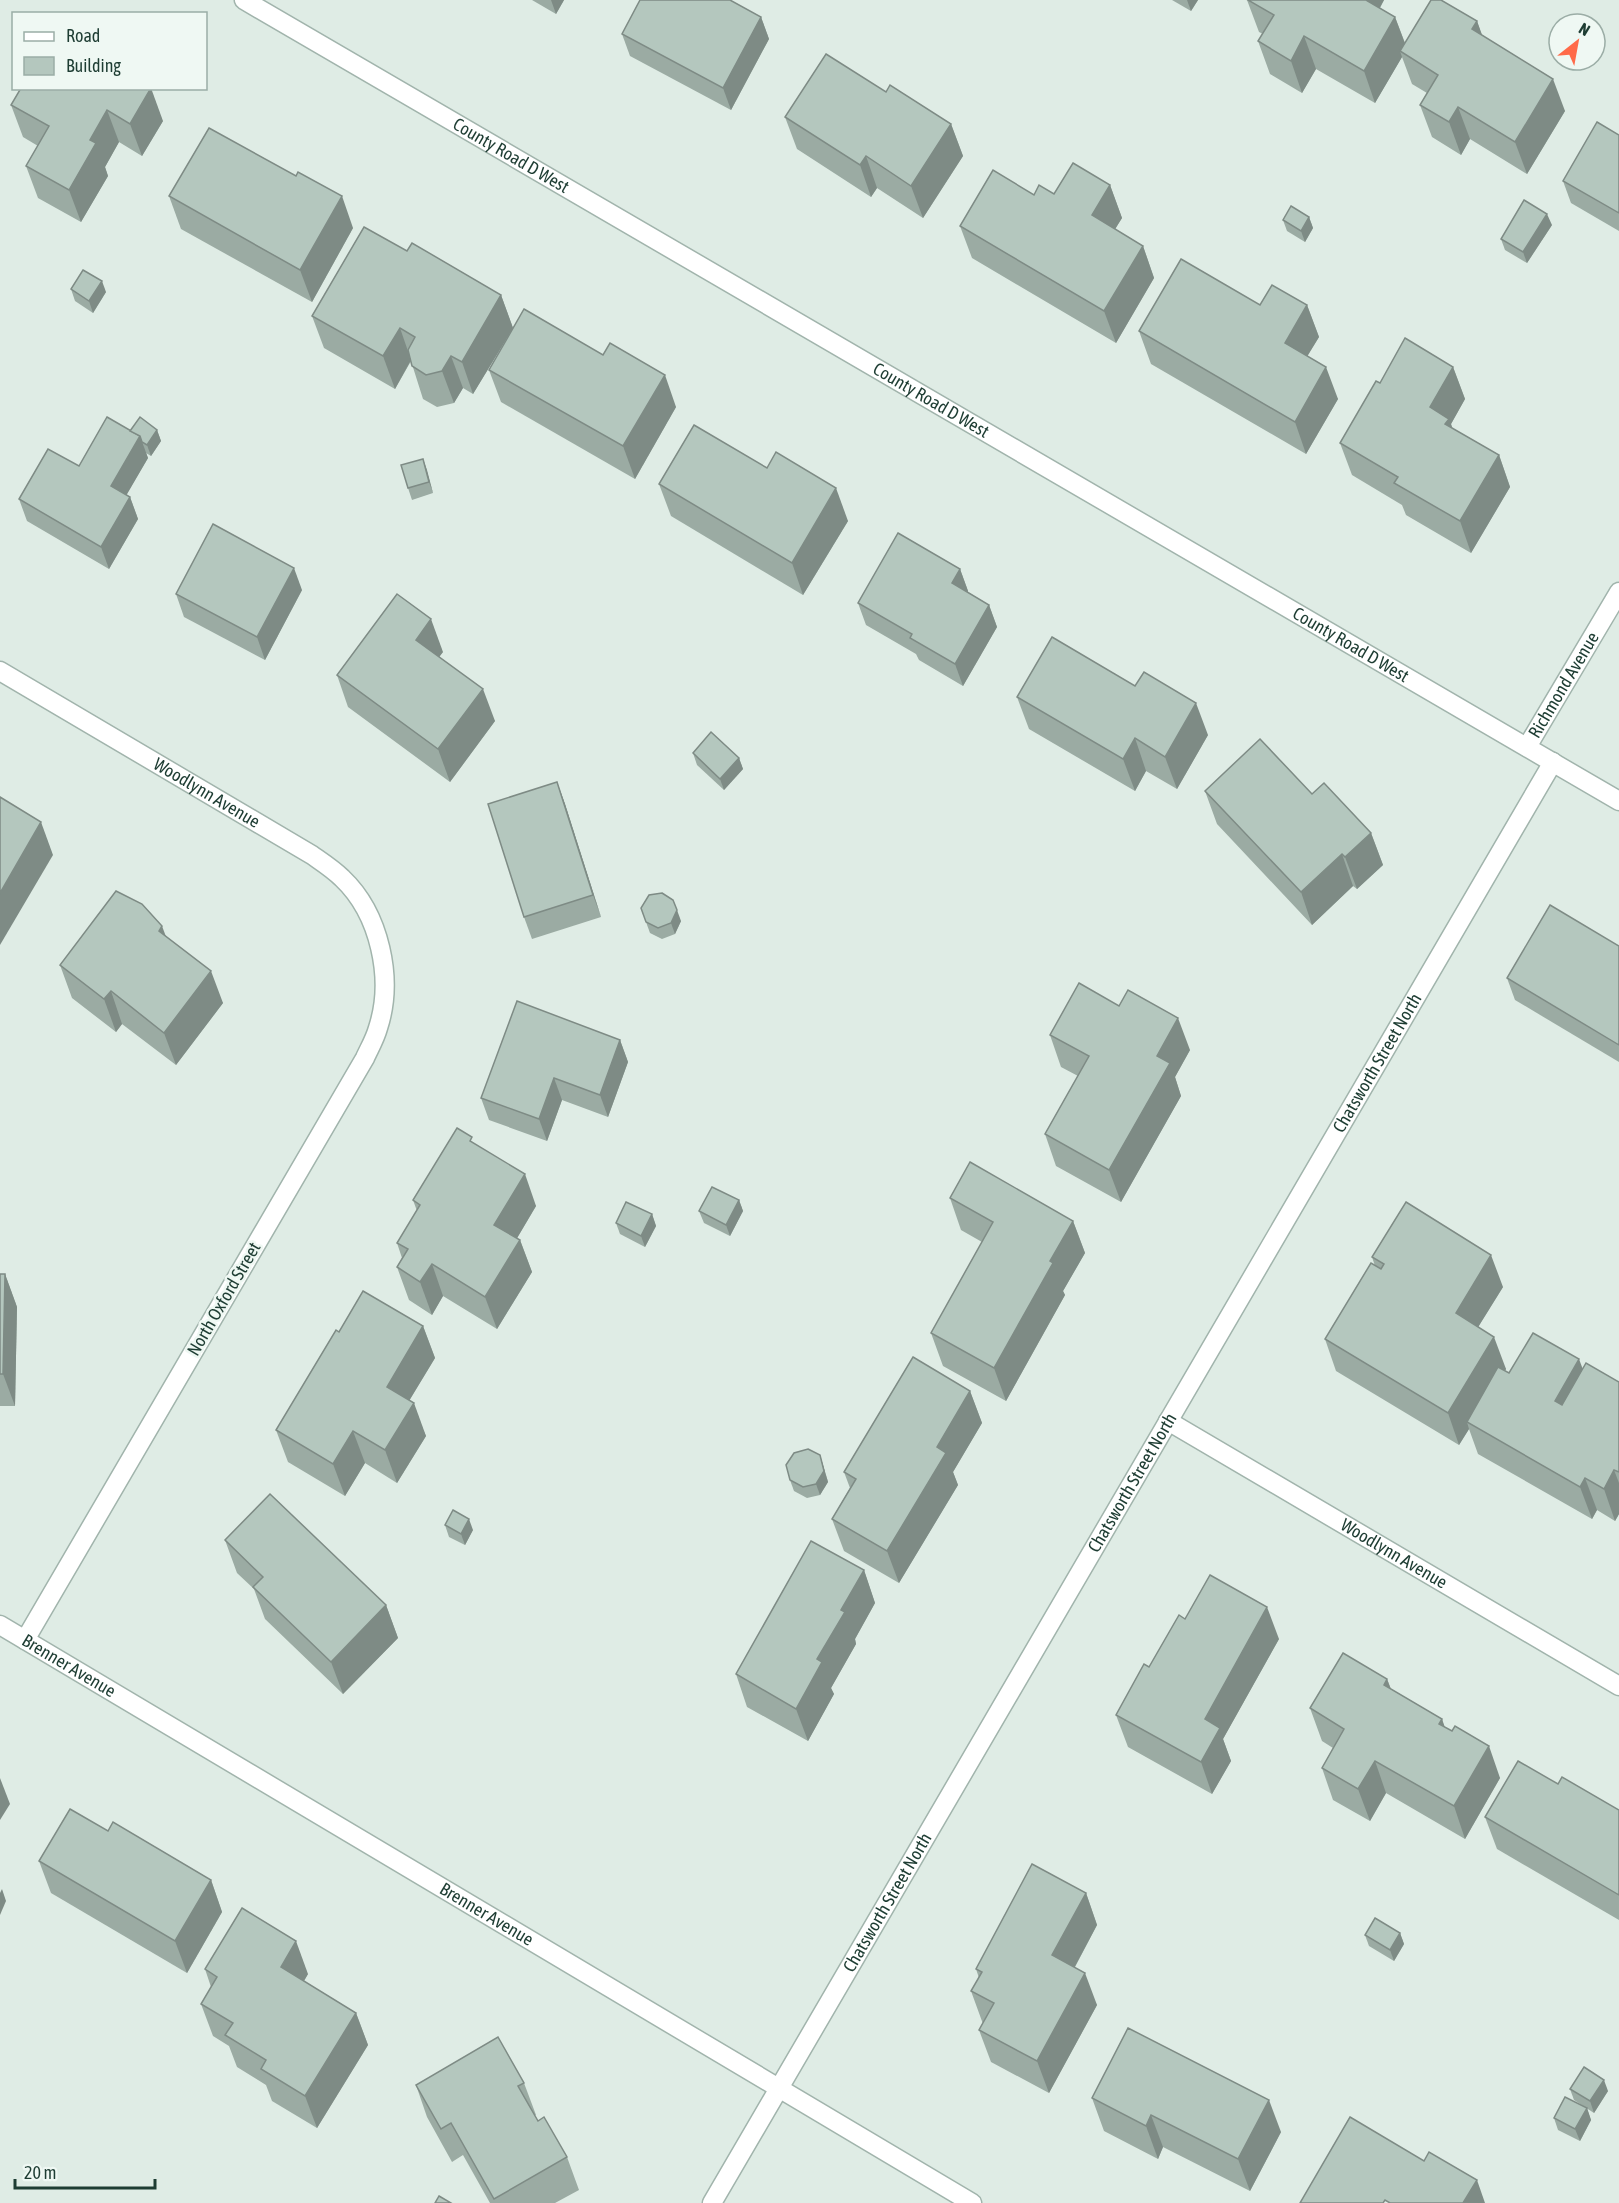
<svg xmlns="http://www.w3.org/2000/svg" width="1619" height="2203" font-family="'Asap Condensed',sans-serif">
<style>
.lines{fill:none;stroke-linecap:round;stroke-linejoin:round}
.minor-casing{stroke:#a1b4ac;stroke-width:21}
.minor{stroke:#fff;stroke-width:18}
.wall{fill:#9baba3}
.shaded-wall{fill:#7e8b85}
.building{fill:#b4c7be;stroke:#7e8b85;stroke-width:1.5}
.labels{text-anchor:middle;stroke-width:5;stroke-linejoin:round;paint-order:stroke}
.street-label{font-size:18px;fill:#1e3d33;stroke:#eff8f3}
</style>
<rect width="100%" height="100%" fill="#dfece5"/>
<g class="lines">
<defs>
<g id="minor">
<path id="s1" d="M244 0 1619 801"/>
<path id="s2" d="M0 671 312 855C322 862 333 869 342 878 380 914 394 979 378 1028 375 1039 369 1049 365 1058L25 1640"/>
<path id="s3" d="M1527 747 1619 592"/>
<path id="s4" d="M1168 1421 1619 1686"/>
<path id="s5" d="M0 1625 972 2203"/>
<path id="s6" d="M712 2203 1553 762"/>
</g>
</defs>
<use href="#minor" class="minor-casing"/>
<use href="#minor" class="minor"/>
</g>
<g class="wall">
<path d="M532 0H564L556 14Z"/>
<path d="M1172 0H1198L1191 11Z"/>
<path d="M1247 0H1384L1380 8 1395 17 1405 43 1477 21 1482 36 1565 111 1527 174 1470 139 1461 155 1432 137 1420 105 1427 93 1412 84 1402 57 1375 103 1316 69 1302 93 1270 74 1258 41 1263 34 1259 32Z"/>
<path d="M761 17 769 39 731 110 630 56 622 34Z"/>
<path d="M21 88 163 121 142 156 119 142 105 167 108 176 81 222 38 198 26 166 38 146 23 137 11 105Z"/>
<path d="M886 92 951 124 963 156 923 218 877 188 871 197 797 149 785 117Z"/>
<path d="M1619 135V231L1571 203 1563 181Z"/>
<path d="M1110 185 1122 218 1115 229 1143 246 1154 278 1116 343 972 258 960 226 1034 195 1054 194Z"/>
<path d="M169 196 353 228 312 302 181 229Z"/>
<path d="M1309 217 1313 228 1305 242 1287 231 1283 220Z"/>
<path d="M1552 225 1527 263 1505 250 1501 239Z"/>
<path d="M407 251 501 295 513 328 473 394 463 388 454 403 437 407 423 399 411 361 395 389 324 348 312 316Z"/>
<path d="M71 289 106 292 93 313 75 301Z"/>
<path d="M1260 305H1307L1319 337 1307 356 1338 399 1306 454 1151 364 1139 331Z"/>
<path d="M603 355 676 407 635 479 501 402 489 370Z"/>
<path d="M1453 367 1465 399 1451 424 1452 428 1499 455 1510 487 1471 553 1406 515 1402 505 1352 475 1340 443 1380 383Z"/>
<path d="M157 430 161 441 151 456 146 453 148 458 126 495 130 497 138 519 109 569 27 521 19 499 79 466 130 431Z"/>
<path d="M423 459 433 493 412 500 408 488Z"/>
<path d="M767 468 848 521 803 595 671 516 659 484Z"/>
<path d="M960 569 968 591V592L989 605 997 627 963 686 919 660 916 654 866 625 858 603Z"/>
<path d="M302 590 265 660 184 617 176 594Z"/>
<path d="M443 652 439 656 495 721 450 782 348 707 337 675Z"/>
<path d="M1017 697 1208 735 1177 789 1146 771 1135 791 1029 729Z"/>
<path d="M693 753 739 758 743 769 724 790 697 765Z"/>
<path d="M557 782 565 804 601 917 532 939 524 917Z"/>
<path d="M1205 791 1312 794 1371 833 1383 865 1357 889 1353 886 1312 925 1217 824Z"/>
<path d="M681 921 675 934 662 939 650 933 646 922Z"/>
<path d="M165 936 223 1003 176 1065 122 1024 116 1032 72 998 60 965Z"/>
<path d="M1619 946V1062L1515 1000 1507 978Z"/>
<path d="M1050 1035 1190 1050 1175 1077 1181 1096 1121 1202 1056 1166 1045 1134 1078 1076 1061 1067Z"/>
<path d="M620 1040 628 1062 608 1117 562 1100 547 1141 489 1120 481 1098Z"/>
<path d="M474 1144 536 1206 517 1238 520 1240 532 1272 497 1329 443 1296 432 1315 409 1300 397 1267 402 1258 397 1243 417 1211 413 1200Z"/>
<path d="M950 1198 1073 1221 1085 1253 1063 1291 1065 1295 1006 1401 943 1366 931 1333 982 1242 961 1230Z"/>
<path d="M739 1200 743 1211 730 1236 704 1223 699 1211Z"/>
<path d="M652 1214 656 1226 645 1247 620 1234 616 1223Z"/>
<path d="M1372 1257 1503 1287 1478 1327 1506 1369 1505 1371 1509 1373 1583 1370 1619 1382V1514L1615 1521 1597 1510 1592 1519 1478 1454 1469 1429 1459 1445 1336 1371 1325 1339 1375 1266Z"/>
<path d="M0 1274H5L17 1307 15 1406H0Z"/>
<path d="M423 1326 435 1358 409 1401 426 1436 397 1483 365 1463 345 1496 288 1462 276 1430 339 1332Z"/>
<path d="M970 1391 982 1423 953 1472 958 1485 899 1583 844 1551 832 1519 850 1488 844 1472Z"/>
<path d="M820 1455 828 1482 820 1495 807 1498 794 1491 790 1480Z"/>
<path d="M445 1525 473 1530 465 1545 449 1537Z"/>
<path d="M225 1540 386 1605 398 1638 343 1694 265 1619 254 1589 237 1573Z"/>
<path d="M864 1570 875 1603 855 1639 856 1644 831 1688 834 1694 808 1741 747 1707 736 1674Z"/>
<path d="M1185 1619 1279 1639 1223 1739 1231 1761 1212 1794 1128 1747 1116 1715 1149 1667Z"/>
<path d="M1387 1679 1391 1689 1442 1719 1444 1727 1500 1778 1465 1839 1386 1793 1370 1821 1333 1800 1322 1768 1333 1748 1322 1741 1310 1708Z"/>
<path d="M1558 1784 1619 1810V1920L1497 1849 1485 1817Z"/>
<path d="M108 1831 211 1880 222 1912 187 1973 51 1893 39 1861Z"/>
<path d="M1086 1893 1097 1925 1075 1967 1097 2005 1049 2093 991 2062 979 2030 983 2024 971 1991 979 1978 976 1969Z"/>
<path d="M1400 1933 1404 1944 1394 1961 1369 1946 1365 1935Z"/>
<path d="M205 1969 308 1974 304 1981 356 2013 368 2045 317 2128 272 2101 266 2085 237 2067 229 2046 213 2036 201 2004 211 1987Z"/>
<path d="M524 2083 536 2115H535L538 2121 567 2157 579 2190 555 2203H490L463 2155 452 2162 427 2117 416 2085Z"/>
<path d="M1570 2089 1608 2091 1594 2113 1574 2100Z"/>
<path d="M1092 2098 1281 2132 1250 2191 1163 2147 1158 2159 1104 2131Z"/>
<path d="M1587 2108 1591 2120 1580 2141 1558 2130 1554 2118Z"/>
</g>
<g class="shaded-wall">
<path d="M551 0H564L556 14Z"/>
<path d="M1187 0H1198L1191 11Z"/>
<path d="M1359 0H1384L1369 27Z"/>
<path d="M761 17 769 39 731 110 723 88Z"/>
<path d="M1395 17 1407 49 1400 51 1402 57 1375 103 1364 71Z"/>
<path d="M1477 21 1489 54 1472 29Z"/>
<path d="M1304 36 1316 69 1302 93 1291 61Z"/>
<path d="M1553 79 1565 111 1527 174 1515 142Z"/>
<path d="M151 88 163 121 142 156 130 124Z"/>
<path d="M1458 107 1470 139 1461 155 1449 122Z"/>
<path d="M107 110 119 142 105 167 108 176 81 222 69 190 90 140Z"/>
<path d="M951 124 963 156 923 218 911 186Z"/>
<path d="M866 156 877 188 871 197 860 165Z"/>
<path d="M1110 185 1122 218 1104 247 1092 215Z"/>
<path d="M342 196 353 228 312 302 300 270Z"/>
<path d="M1547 214 1552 225 1527 263 1523 252Z"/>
<path d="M1309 217 1313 228 1305 242 1301 231Z"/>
<path d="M1143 246 1154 278 1116 343 1104 311Z"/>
<path d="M102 281 106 292 93 313 89 301Z"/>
<path d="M501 295 513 328 473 394 462 362Z"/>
<path d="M1307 305 1319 337 1296 375 1285 343Z"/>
<path d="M400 328 411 360 395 389 383 356Z"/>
<path d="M451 356 463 388 454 403 442 371Z"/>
<path d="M1326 367 1338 399 1306 454 1295 422Z"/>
<path d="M1453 367 1465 399 1451 424 1460 451 1430 407Z"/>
<path d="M665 375 676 407 635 479 623 446Z"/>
<path d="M157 430 161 441 151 456 147 445Z"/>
<path d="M140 436 148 458 119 508 111 486Z"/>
<path d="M1499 455 1510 487 1471 553 1460 521Z"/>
<path d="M423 459 427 470 433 493 429 482Z"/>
<path d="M836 488 848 521 803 595 792 563Z"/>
<path d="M130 497 138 519 109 569 101 547Z"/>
<path d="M294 568 302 590 265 660 257 637Z"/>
<path d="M960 569 968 591 960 605 952 583Z"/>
<path d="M989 605 997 627 963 686 955 664Z"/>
<path d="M431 619 443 652 428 672 416 640Z"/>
<path d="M483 689 495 721 450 782 438 749Z"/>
<path d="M1196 703 1208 735 1177 789 1165 757Z"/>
<path d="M1135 738 1146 771 1135 791 1123 759Z"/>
<path d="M739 758 743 769 724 790 720 779Z"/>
<path d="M557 782 565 804 601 917 593 895Z"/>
<path d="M41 822 53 855 0 945V893Z"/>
<path d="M1371 833 1383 865 1357 889 1345 857Z"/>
<path d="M1342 854 1353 886 1312 925 1301 892Z"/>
<path d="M677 910 681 921 675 934 671 923Z"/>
<path d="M162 926 174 958 159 931Z"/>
<path d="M211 971 223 1003 176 1065 164 1033Z"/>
<path d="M111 991 122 1024 116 1032 104 999Z"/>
<path d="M1178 1018 1190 1050 1175 1077 1181 1096 1121 1202 1109 1170 1157 1056Z"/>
<path d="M620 1040 628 1062 608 1117 600 1095Z"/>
<path d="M554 1078 562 1100 547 1141 539 1119Z"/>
<path d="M525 1174 536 1206 506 1257 494 1225Z"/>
<path d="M739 1200 743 1211 730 1236 726 1225Z"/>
<path d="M652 1214 656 1226 645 1247 641 1236Z"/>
<path d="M1073 1221 1085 1253 1063 1291 1065 1295 1006 1401 994 1368 1050 1261Z"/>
<path d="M520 1240 532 1272 497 1329 485 1297Z"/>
<path d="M1491 1255 1503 1287 1467 1345 1456 1313Z"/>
<path d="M432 1264 443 1296 432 1315 420 1282Z"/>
<path d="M5 1274 17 1307 15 1406 3 1374Z"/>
<path d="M423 1326 435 1358 398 1419 387 1387Z"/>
<path d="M1494 1337 1506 1369 1472 1425 1467 1422 1469 1429 1459 1445 1448 1413Z"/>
<path d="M1579 1359 1591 1391 1567 1433 1555 1401Z"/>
<path d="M970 1391 982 1423 953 1472 958 1485 899 1583 887 1551 937 1447Z"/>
<path d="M414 1403 426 1436 397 1483 385 1450Z"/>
<path d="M353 1431 365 1463 345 1496 333 1464Z"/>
<path d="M820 1455 828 1482 820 1495 816 1484Z"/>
<path d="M1614 1470 1619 1483V1514L1615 1521 1604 1489Z"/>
<path d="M1585 1478 1597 1510 1592 1519 1580 1487Z"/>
<path d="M469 1519 473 1530 465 1545 461 1534Z"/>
<path d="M864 1570 875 1603 855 1639 856 1644 831 1688 834 1694 808 1741 796 1709 817 1659 841 1610Z"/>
<path d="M386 1605 398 1638 343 1694 331 1662Z"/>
<path d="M1267 1607 1279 1639 1223 1739 1231 1761 1212 1794 1201 1762 1205 1719Z"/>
<path d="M1387 1679 1399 1711 1384 1685Z"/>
<path d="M1442 1719 1453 1751 1439 1724Z"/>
<path d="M1489 1746 1500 1778 1465 1839 1454 1806Z"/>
<path d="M1375 1761 1386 1793 1370 1821 1358 1789Z"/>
<path d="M0 1778 10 1804 0 1820Z"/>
<path d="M211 1880 222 1912 187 1973 175 1941Z"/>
<path d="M2 1889 6 1901 0 1915V1893Z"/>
<path d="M1086 1893 1097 1925 1064 1987 1052 1955Z"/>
<path d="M1400 1933 1404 1944 1394 1961 1390 1950Z"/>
<path d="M296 1941 308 1974 293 1999 281 1967Z"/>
<path d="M1085 1973 1097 2005 1049 2093 1037 2061Z"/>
<path d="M356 2013 368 2045 317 2128 305 2096Z"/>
<path d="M1604 2080 1608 2091 1594 2113 1590 2101Z"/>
<path d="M1269 2100 1281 2132 1250 2191 1238 2159Z"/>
<path d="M1587 2108 1591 2120 1580 2141 1575 2129Z"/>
<path d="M1151 2115 1163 2147 1158 2159 1146 2126Z"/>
<path d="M1477 2180 1485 2203H1463Z"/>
</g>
<g class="building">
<path d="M640 0H730L761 17 723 88 622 34Z"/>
<path d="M1248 0H1366L1395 17 1364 71 1304 36 1291 61 1258 41 1274 15Z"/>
<path d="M1431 0H1441L1477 21 1472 29 1553 79 1515 142 1458 107 1449 122 1420 105 1438 75 1400 51Z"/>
<path d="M826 54 886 92 890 85 951 124 911 186 866 156 860 165 785 117Z"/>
<path d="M21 88H151L130 124 107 110 90 140 96 143 69 190 26 166 49 126 11 105Z"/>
<path d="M1597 122 1619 135V213L1563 181Z"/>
<path d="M209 128 296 176 298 172 342 196 300 270 169 196Z"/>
<path d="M1073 163 1110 185 1092 215 1143 246 1104 311 960 226 993 170 1034 195 1039 185 1054 194Z"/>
<path d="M1524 200 1547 214 1523 252 1501 239Z"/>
<path d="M1291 206 1309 217 1301 231 1283 220Z"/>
<path d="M364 227 407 251 412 243 501 295 462 362 451 356 442 371 426 375 412 366 408 350 415 337 400 328 383 356 312 316Z"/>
<path d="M1181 259 1260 305 1272 285 1307 305 1285 343 1326 367 1295 422 1139 331Z"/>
<path d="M83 270 102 281 89 301 71 289Z"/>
<path d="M524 309 603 355 610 343 665 375 623 446 489 370Z"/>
<path d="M1405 338 1453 367 1430 407 1449 419 1445 424 1499 455 1460 521 1394 483 1398 477 1340 443 1376 381 1380 383Z"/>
<path d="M107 417 140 436 111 486 130 497 101 547 19 499 48 449 79 466Z"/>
<path d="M140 417 157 430 147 445 142 442 140 436 130 431Z"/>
<path d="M694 425 767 468 776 452 836 488 792 563 659 484Z"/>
<path d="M423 459 429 482 408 488 401 465Z"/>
<path d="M213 524 294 568 257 637 176 594Z"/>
<path d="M898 533 960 569 952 583 989 605 955 664 910 638 912 634 858 603Z"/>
<path d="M397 594 431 619 416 640 483 689 438 749 337 675Z"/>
<path d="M1052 637 1135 686 1144 672 1196 703 1165 757 1135 738 1123 759 1017 697Z"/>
<path d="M711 732 739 758 720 779 693 753Z"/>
<path d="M1260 739 1312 794 1324 783 1371 833 1345 857 1342 854 1301 892 1205 791Z"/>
<path d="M557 782 593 895 524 917 488 804Z"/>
<path d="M0 797 41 822 0 893Z"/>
<path d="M116 891 142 904 162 926 159 931 211 971 164 1033 111 991 104 999 60 965Z"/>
<path d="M662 893 673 900 677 910 671 923 658 928 646 922 641 908 649 895Z"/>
<path d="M1550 905 1619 946V1045L1507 978Z"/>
<path d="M1079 983 1119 1006 1128 990 1178 1018 1157 1056 1170 1063 1109 1170 1045 1134 1089 1056 1050 1035Z"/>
<path d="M517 1001 620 1040 600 1095 554 1078 539 1119 481 1098Z"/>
<path d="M457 1128 472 1137 470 1141 525 1174 494 1225 520 1240 485 1297 432 1264 420 1282 397 1267 408 1249 397 1243 420 1205 413 1200Z"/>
<path d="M970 1162 1073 1221 1050 1261 1053 1263 994 1368 931 1333 993 1222 950 1198Z"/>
<path d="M712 1187 739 1200 726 1225 699 1211Z"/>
<path d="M626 1202 652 1214 641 1236 616 1223Z"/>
<path d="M1406 1202 1491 1255 1456 1313 1494 1337 1448 1413 1325 1339 1371 1263 1381 1269 1384 1264 1372 1257Z"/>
<path d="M0 1274H5L3 1374H0Z"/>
<path d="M363 1291 423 1326 387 1387 414 1403 385 1450 353 1431 333 1464 276 1430 336 1330 339 1332Z"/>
<path d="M1533 1333 1579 1359 1555 1401 1562 1405 1586 1363 1619 1382V1472L1614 1470 1604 1489 1585 1478 1580 1487 1467 1422 1498 1367 1509 1373Z"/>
<path d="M913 1357 970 1391 937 1447 946 1453 887 1551 832 1519 856 1479 844 1472Z"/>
<path d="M808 1449 820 1455 824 1471 816 1484 803 1487 790 1480 786 1465 794 1453Z"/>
<path d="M270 1494 386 1605 331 1662 253 1587 263 1577 225 1540Z"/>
<path d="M453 1510 469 1519 461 1534 445 1525Z"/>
<path d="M811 1541 864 1570 841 1610 845 1612 817 1659 822 1662 796 1709 736 1674Z"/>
<path d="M1210 1575 1267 1607 1205 1719 1220 1728 1201 1762 1116 1715 1144 1664 1149 1667 1179 1615 1185 1619Z"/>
<path d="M1343 1653 1387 1679 1384 1685 1442 1719 1439 1724 1452 1731 1455 1726 1489 1746 1454 1806 1375 1761 1358 1789 1322 1768 1344 1729 1310 1708Z"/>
<path d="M1518 1761 1558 1784 1562 1777 1619 1810V1895L1485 1817Z"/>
<path d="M70 1809 108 1831 113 1822 211 1880 175 1941 39 1861Z"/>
<path d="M1032 1864 1086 1893 1052 1955 1085 1973 1037 2061 979 2030 994 2003 971 1991 982 1972 976 1969Z"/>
<path d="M242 1908 296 1941 281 1967 356 2013 305 2096 261 2069 266 2060 225 2035 233 2023 201 2004 217 1977 205 1969Z"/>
<path d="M1375 1918 1400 1933 1390 1950 1365 1935Z"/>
<path d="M1128 2028 1269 2100 1238 2159 1151 2115 1146 2126 1092 2098Z"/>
<path d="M498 2037 524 2083 518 2086 538 2121 544 2117 567 2157 494 2199 451 2123 441 2129 416 2085Z"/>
<path d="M1584 2067 1604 2080 1590 2101 1570 2089Z"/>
<path d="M1565 2097 1587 2108 1575 2129 1554 2118Z"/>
<path d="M1350 2117 1424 2161 1429 2152 1477 2180 1463 2203H1390L1385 2200 1383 2203H1300Z"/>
<path d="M439 2196 451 2203H435Z"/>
</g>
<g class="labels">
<g class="street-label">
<text dy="6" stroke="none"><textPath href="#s1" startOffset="309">County Road D West</textPath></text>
<text dy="6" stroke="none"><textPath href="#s1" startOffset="795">County Road D West</textPath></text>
<text dy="6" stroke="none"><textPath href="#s1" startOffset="1281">County Road D West</textPath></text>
<text dy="6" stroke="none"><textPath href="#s3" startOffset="72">Richmond Avenue</textPath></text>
<text dy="6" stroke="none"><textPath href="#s2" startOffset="240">Woodlynn Avenue</textPath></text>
<text dy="6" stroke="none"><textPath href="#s6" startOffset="1320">Chatsworth Street North</textPath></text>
<text transform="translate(224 1299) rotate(-60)" y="6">North Oxford Street</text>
<text dy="6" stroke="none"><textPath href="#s6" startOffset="834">Chatsworth Street North</textPath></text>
<text dy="6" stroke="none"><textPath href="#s4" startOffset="262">Woodlynn Avenue</textPath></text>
<text dy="6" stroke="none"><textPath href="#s5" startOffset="80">Brenner Avenue</textPath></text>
<text dy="6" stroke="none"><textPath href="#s6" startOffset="348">Chatsworth Street North</textPath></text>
<text dy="6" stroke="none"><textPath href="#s5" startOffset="566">Brenner Avenue</textPath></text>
</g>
</g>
<rect x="12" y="12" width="195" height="78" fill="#eff8f3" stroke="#9bada6" stroke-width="1.5"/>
<rect x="24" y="32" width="30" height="9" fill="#ffffff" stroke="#9bada6" stroke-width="1.5"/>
<text x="66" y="42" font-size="18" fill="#1e3d33">Road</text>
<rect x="24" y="57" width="30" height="18" fill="#b4c7be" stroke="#9bada6" stroke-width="1.5"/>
<text x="66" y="72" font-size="18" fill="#1e3d33">Building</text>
<g transform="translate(1577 42) rotate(31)"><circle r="28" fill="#eff8f3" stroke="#9bada6" stroke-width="1.5"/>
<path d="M0-4.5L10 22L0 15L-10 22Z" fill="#ff6a49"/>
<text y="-9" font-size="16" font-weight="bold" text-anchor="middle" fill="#1e3d33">N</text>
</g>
<path d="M15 2179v9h140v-9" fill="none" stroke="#1e3d33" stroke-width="3"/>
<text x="24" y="2179" font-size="18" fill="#1e3d33" stroke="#eff8f3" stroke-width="4.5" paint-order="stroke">20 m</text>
</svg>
